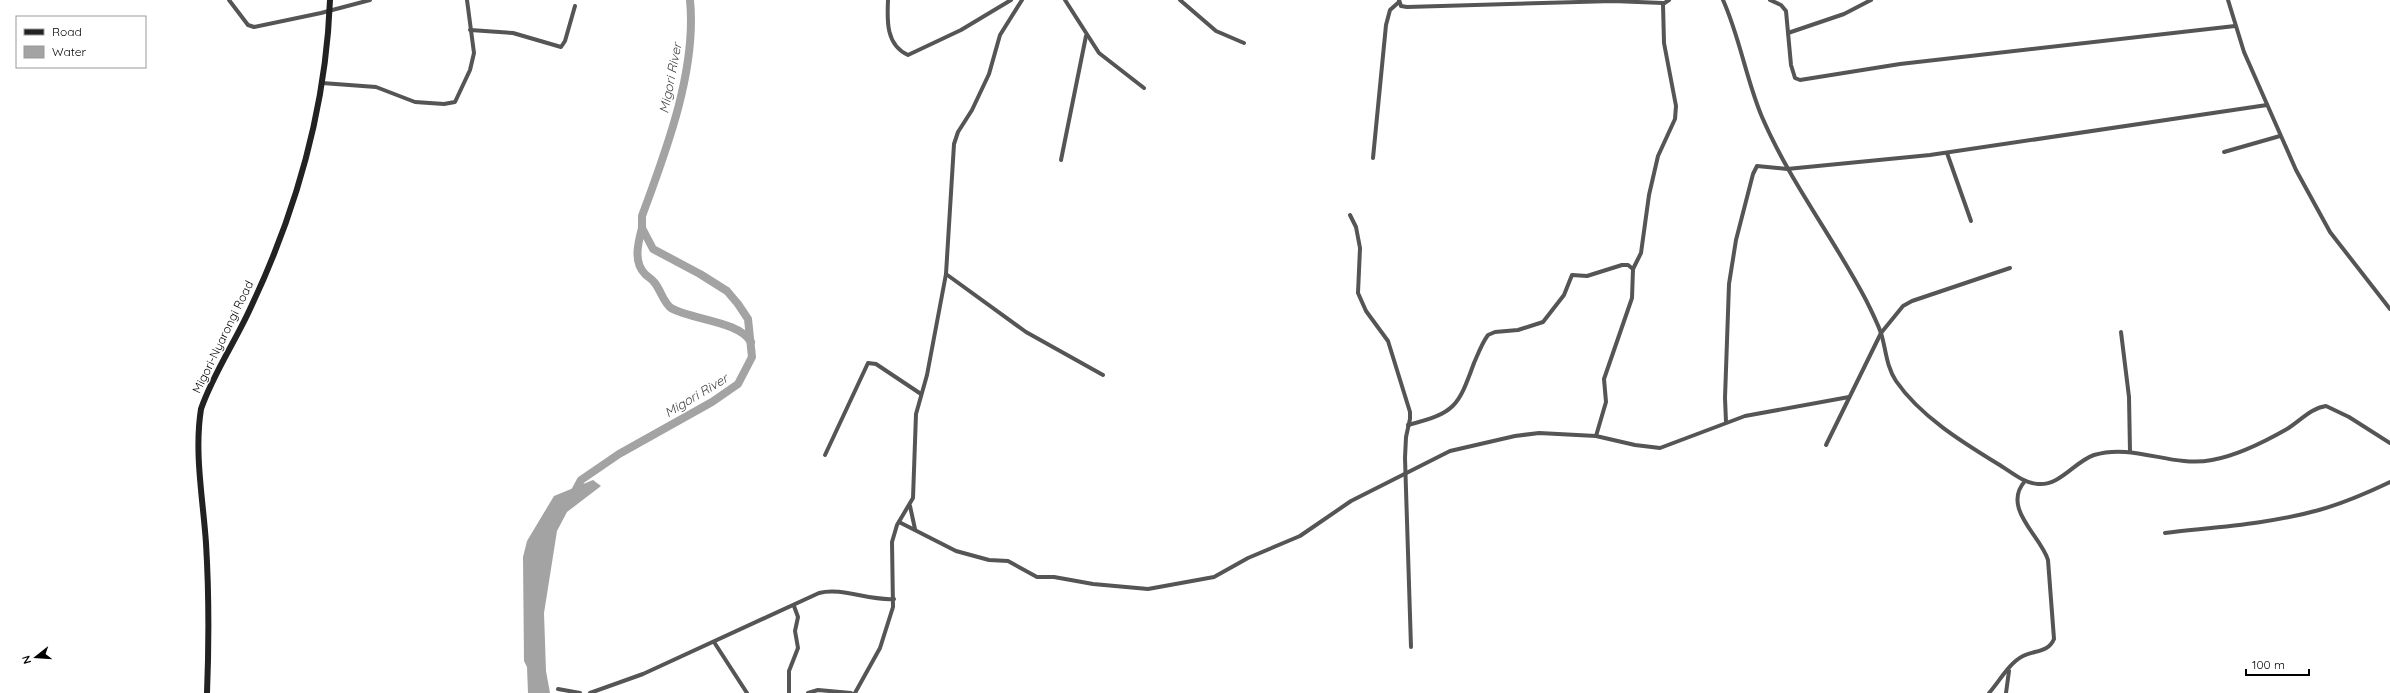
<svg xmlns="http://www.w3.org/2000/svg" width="2390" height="693" font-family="Quicksand,sans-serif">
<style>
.water{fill:#a3a3a3}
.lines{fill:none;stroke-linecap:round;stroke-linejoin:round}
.river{stroke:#a3a3a3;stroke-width:8}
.street{stroke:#555;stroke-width:4}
.secondary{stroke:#222;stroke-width:6}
.labels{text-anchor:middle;stroke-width:3;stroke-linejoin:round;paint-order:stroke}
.street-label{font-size:12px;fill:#000;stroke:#fff}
.water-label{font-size:13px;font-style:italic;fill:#444;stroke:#fff}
</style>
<rect width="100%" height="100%" fill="#fff"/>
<path class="water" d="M593 480 601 486 567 512 557 531 544 613 546 671 550 693H528L527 667 524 661 523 557 527 541 554 496Z"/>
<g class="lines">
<g class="river">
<path d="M642 228C638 243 633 262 645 274 648 277 652 279 654 282 661 290 663 302 671 308 692 320 739 321 751 342"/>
<path d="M573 495 581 480 619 454 712 402 738 384 752 357 748 319 738 304 727 291 700 274 653 249 642 228V216C666 151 697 70 690 0"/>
</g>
<g class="street">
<path d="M229 0 248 25 254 27 321 13 370 0"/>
<path d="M888 0C887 21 886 45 908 55L961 30 1011 0"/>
<path d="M1065 0 1099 53 1144 88"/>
<path d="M1180 0 1216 31 1244 43"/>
<path d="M1399 0 1401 6 1407 7 1613 1 1663 3"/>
<path d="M1723 0C1740 38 1746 79 1762 117 1790 182 1833 237 1866 300 1871 310 1877 322 1881 333 1886 349 1886 366 1896 381 1920 416 1962 442 1998 464 2010 471 2023 483 2038 484 2060 486 2074 462 2094 455 2134 443 2172 468 2212 460 2235 456 2266 441 2287 429 2300 421 2311 408 2326 406L2349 417 2390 443"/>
<path d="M1770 0 1781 5 1786 11 1791 65 1795 78 1800 80 1900 64 2235 26"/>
<path d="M2228 0 2244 52 2296 170 2330 232 2390 309"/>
<path d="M470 30 513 33 561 47 565 41 575 6"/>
<path d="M1788 33 1844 14 1871 0"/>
<path d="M322 83 376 87 415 102 444 104 455 102 470 70 474 53 467 0"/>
<path d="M2224 152 2280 136"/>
<path d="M1947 153 1971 221"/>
<path d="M1373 158 1386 25 1390 10 1399 2"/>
<path d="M1061 160 1086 36"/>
<path d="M1350 215 1356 227 1360 248 1358 293 1366 311 1388 341 1410 412V419L1406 437 1405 458 1411 647"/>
<path d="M946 274 1026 332 1103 375"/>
<path d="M2121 332 2129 397 2130 452"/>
<path d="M1726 422 1725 398 1729 284 1736 240 1753 174 1757 166 1787 169 1930 155 2267 105"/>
<path d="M1408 425C1455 413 1458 407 1474 363 1478 354 1482 343 1488 335L1495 332 1518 330 1543 322 1564 295 1572 275 1587 276 1622 265H1628L1633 269"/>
<path d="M1596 436 1606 402 1604 379 1632 298 1633 269 1641 253 1649 195 1658 156 1675 119 1676 106 1664 43 1663 4 1669 0"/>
<path d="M1826 445 1881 333 1903 306 1912 301 2010 268"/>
<path d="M825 455 868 363 876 364 921 394"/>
<path d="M910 506 915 529"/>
<path d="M899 522 956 551 989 560 1008 561 1037 577H1054L1093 584 1148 589 1214 577 1248 558 1300 536 1351 501 1450 451 1515 436 1539 433 1596 436 1635 445 1660 448 1745 416 1849 397"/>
<path d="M2165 533C2216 527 2269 524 2319 510 2344 503 2367 493 2390 482"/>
<path d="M714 642 747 693"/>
<path d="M558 689 580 693"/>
<path d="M590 693 643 674 819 593C842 587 869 601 894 599"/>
<path d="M789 693V671L798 648 795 631 798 617 794 606"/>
<path d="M808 693 818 690 851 693"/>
<path d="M855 693 880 648 893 607 892 542 897 525 913 498 916 414 927 375 946 274 954 144 958 132 972 110 989 74 1000 35 1022 0"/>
<path d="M1989 693C1999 682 2009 663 2023 656 2035 650 2048 653 2054 639L2048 560C2041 536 2001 508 2025 481"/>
<path d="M2006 693 2009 671"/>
</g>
<path class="secondary" d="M207 693C209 643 209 593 206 543 203 499 194 453 201 409 213 374 235 342 250 309 296 212 326 107 330 0"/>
</g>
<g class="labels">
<g class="street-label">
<text transform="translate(223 337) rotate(-64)" y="4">Migori-Nyarongi Road</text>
</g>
<g class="water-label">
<text transform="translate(670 78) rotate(-79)" y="5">Migori River</text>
<text transform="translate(696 395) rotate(-31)" y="5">Migori River</text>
</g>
</g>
<rect x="16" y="16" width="130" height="52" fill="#ffffff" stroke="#999999"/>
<rect x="24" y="29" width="20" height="6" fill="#222222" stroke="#999999"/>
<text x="52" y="36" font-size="12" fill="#000000">Road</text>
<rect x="24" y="46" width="20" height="12" fill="#a3a3a3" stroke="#999999"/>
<text x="52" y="56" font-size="12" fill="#000000">Water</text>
<g transform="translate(36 657) rotate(253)" stroke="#ffffff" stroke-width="3" paint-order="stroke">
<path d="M0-3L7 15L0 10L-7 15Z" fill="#000000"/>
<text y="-6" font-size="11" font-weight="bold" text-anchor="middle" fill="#000000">N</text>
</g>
<path d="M2246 669v6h63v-6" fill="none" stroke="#000000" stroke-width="2"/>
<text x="2252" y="669" font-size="12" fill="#000000" stroke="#ffffff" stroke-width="3" paint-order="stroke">100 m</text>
</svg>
